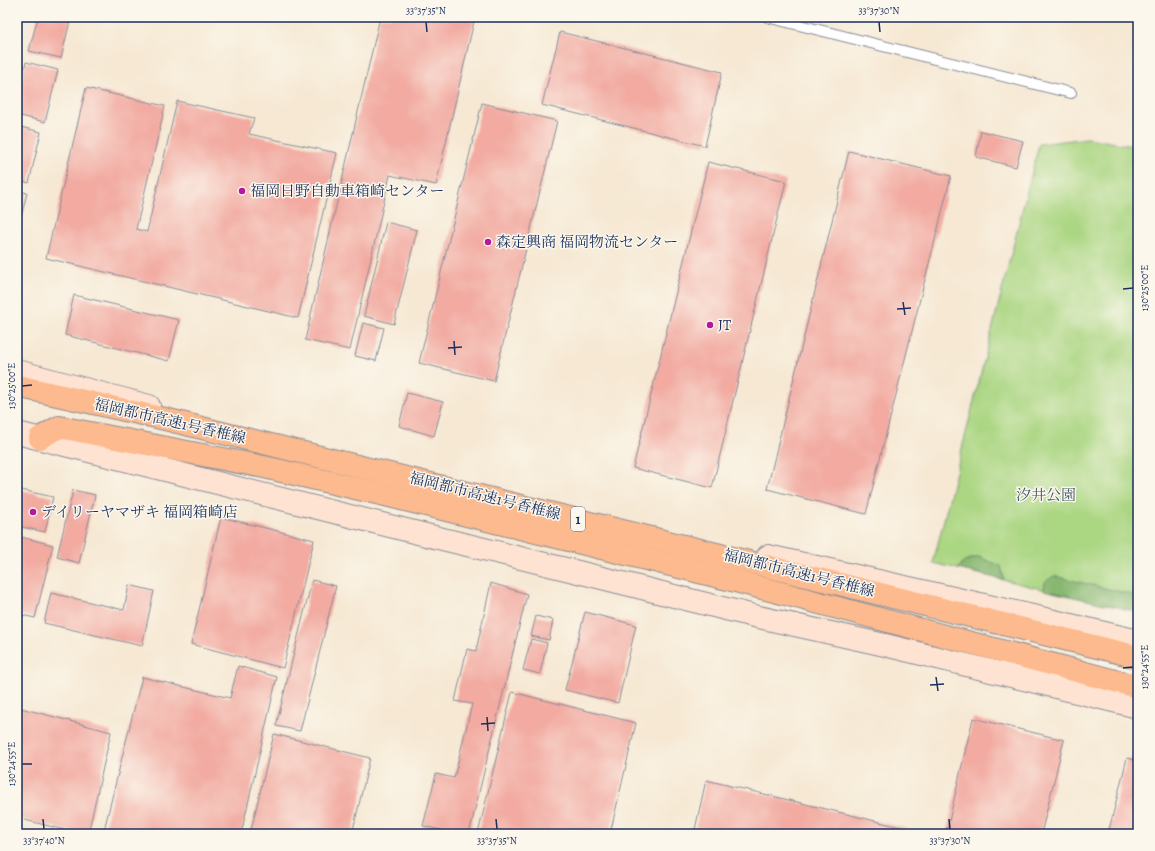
<svg xmlns="http://www.w3.org/2000/svg" width="1155" height="851" font-family="Alegreya,'Noto Serif JP',serif">
<style>
.green{fill:#abd682;stroke:#638270}
.forest{fill:#88b770;stroke:#527367}
.building{fill:#f2aaa1}
.lines{fill:none;stroke-linecap:round;stroke-linejoin:round}
.lane-casing{stroke:#888c98;stroke-width:12}
.secondary-casing{stroke:#888c98;stroke-width:24}
.highway-casing{stroke:#888c98;stroke-width:24}
.lane{stroke:#fff;stroke-width:10}
.secondary{stroke:#fee3d2;stroke-width:22}
.highway{stroke:#fcba8e;stroke-width:22}
.ticks{fill:none;stroke:#1b2f5e;stroke-width:1.5}
.poi-dot{fill:#b5179e;stroke:#fbf7ec;stroke-width:1.5}
.labels{text-anchor:middle;stroke-width:3;stroke-linejoin:round;paint-order:stroke}
.shield{fill:#fbf7ec;stroke:#5e6b89;stroke-width:1}
.shield-label{font-size:14px;font-weight:bold;fill:#1b2f5e}
.poi-label{font-size:15px;fill:#1b2f5e;stroke:#fbf7ec;text-anchor:start}
.street-label{font-size:15px;fill:#1b2f5e;stroke:#fbf7ec}
.park-label{font-size:15px;fill:#3f5967;stroke:#fbf7ec}
.neatline{fill:none;stroke:#1b2f5e;stroke-width:1.5}
.ticks-label{font-size:10px;text-anchor:middle;fill:#1b2f5e}
</style>
<rect width="100%" height="100%" fill="#fbf7ec"/>
<filter id="ink" filterUnits="userSpaceOnUse"><feTurbulence type="fractalNoise" baseFrequency=".025" numOctaves="2"/><feDisplacementMap in="SourceGraphic" scale="8" xChannelSelector="R" yChannelSelector="G"/><feConvolveMatrix kernelMatrix="1 2 1 2 8 2 1 2 1" color-interpolation-filters="sRGB"/></filter>
<filter id="wash" filterUnits="userSpaceOnUse"><feTurbulence type="fractalNoise" baseFrequency=".012" numOctaves="4" result="noise"/><feDisplacementMap in="SourceGraphic" scale="16" xChannelSelector="R" yChannelSelector="G"/><feGaussianBlur stdDeviation="0.9" result="paint"/><feColorMatrix in="noise" values="0 0 0 0 0 0 0 0 0 0 0 0 0 0 0 0 0 1.4 0 .05"/><feComposite in="paint" operator="in"/></filter>
<g filter="url(#wash)">
<rect width="100%" height="100%" fill="#f6e8d3"/>
<path class="green" d="M1088 138 1138 147V612L933 563 1039 144Z"/>
<g class="forest">
<path d="M979 557 1001 566 1004 580 958 569 964 561Z"/>
<path d="M1054 576 1138 596V612L1044 590 1045 582Z"/>
</g>
<g id="blocks">
<g class="building">
<path d="M17 17H22L18 35H17Z"/>
<path d="M38 17H71L61 58 29 51Z"/>
<path d="M380 17H475L436 185 390 175 350 350 305 340Z"/>
<path d="M560 32 722 72 705 146 542 105Z"/>
<path d="M26 62 58 70 45 122 17 115V99Z"/>
<path d="M86 88 165 106 136 229 147 232 177 101 254 118 249 134 337 153 298 318 46 258Z"/>
<path d="M482 103 557 121 494 381 419 363Z"/>
<path d="M17 126 41 132 29 183 17 180Z"/>
<path d="M981 131 1023 141 1016 167 976 157Z"/>
<path d="M849 151 951 176 866 514 767 489Z"/>
<path d="M708 162 786 181 712 488 633 468Z"/>
<path d="M17 190 27 193 18 230H17Z"/>
<path d="M386 222 417 230 394 324 364 316Z"/>
<path d="M74 295 179 320 169 361 65 335Z"/>
<path d="M363 323 384 328 376 361 355 356Z"/>
<path d="M407 393 443 402 434 436 399 426Z"/>
<path d="M17 489 53 497 45 532 17 526Z"/>
<path d="M73 490 95 495 79 563 57 557Z"/>
<path d="M221 517 314 540 283 668 191 644Z"/>
<path d="M17 536 53 545 35 618 17 614Z"/>
<path d="M312 580 336 586 300 731 276 726Z"/>
<path d="M491 583 527 594 469 834H441V830L423 826 436 774 454 778 472 704 455 701 467 649 476 651Z"/>
<path d="M129 585 154 591 142 646 44 623 51 593 124 610Z"/>
<path d="M585 612 636 625 618 703 565 690Z"/>
<path d="M536 616 553 620 549 640 531 636Z"/>
<path d="M531 639 547 643 540 674 523 670Z"/>
<path d="M238 666 277 677 241 834H103L142 677 230 698Z"/>
<path d="M512 692 636 723 610 834H478Z"/>
<path d="M17 707 111 732 88 834H81L17 818Z"/>
<path d="M973 718 1064 740 1041 834H946Z"/>
<path d="M274 734 370 758 352 834H250Z"/>
<path d="M1127 758 1138 761V834H1108Z"/>
<path d="M706 780 925 833V834H694Z"/>
</g>
</g>
</g>
<g filter="url(#ink)">
<use href="#blocks" fill-opacity="0" stroke="#888c98" stroke-width="1"/>
<g class="lines">
<defs>
<path id="lane" d="M767 17 1071 93"/>
<g id="secondary">
<path d="M17 371 149 406"/>
<path d="M17 433 418 533 582 573 754 616 885 645 1138 707"/>
<path d="M768 556 1037 617 1138 641"/>
</g>
<g id="highway">
<path d="M17 386 165 419 1138 657"/>
<path d="M40 438 59 427 264 467 381 494 732 580 1138 687"/>
</g>
</defs>
<use href="#lane" class="lane-casing"/>
<use href="#secondary" class="secondary-casing"/>
<use href="#highway" class="highway-casing"/>
<use href="#lane" class="lane"/>
<use href="#secondary" class="secondary"/>
<use href="#highway" class="highway"/>
</g>
</g>
<path class="ticks" d="M426 22 427 32M879 22 880 32M1123 289 1133 288M903 302 905 315M897 309 911 308M454 341 455 355M448 348 462 347M22 386 32 385M1123 668 1133 667M936 677 938 691M930 685 944 684M487 717 488 731M481 724 495 723M22 764H32M43 819 44 829M496 819 497 829M949 819 950 829"/>
<g class="poi-dot">
<circle cx="242" cy="191" r="4"/>
<circle cx="488" cy="242" r="4"/>
<circle cx="710" cy="325" r="4"/>
<circle cx="33" cy="512" r="4"/>
</g>
<g class="labels">
<rect class="shield" x="571" y="507" width="14" height="24" rx="3"/>
<g class="shield-label">
<text x="578" y="524">1</text>
</g>
<g class="poi-label">
<text x="250" y="196">福岡日野自動車箱崎センター</text>
<text x="496" y="247">森定興商 福岡物流センター</text>
<text x="718" y="330">JT</text>
<text x="41" y="517">デイリーヤマザキ 福岡箱崎店</text>
</g>
<g class="street-label">
<text transform="translate(170 421) rotate(13)" y="5">福岡都市高速1号香椎線</text>
<text transform="translate(485 496) rotate(14)" y="5">福岡都市高速1号香椎線</text>
<text transform="translate(799 573) rotate(14)" y="5">福岡都市高速1号香椎線</text>
</g>
<g class="park-label">
<text x="1046" y="500">汐井公園</text>
</g>
</g>
<rect width="1155" height="851" fill="none" stroke="#fbf7ec" stroke-width="44"/>
<rect x="22" y="22" width="1111" height="807" class="neatline"/>
<g class="ticks-label">
<text x="426" y="14">33°37'35"N</text>
<text x="879" y="14">33°37'30"N</text>
<text transform="translate(1144 288) rotate(-90)" y="4">130°25'00"E</text>
<text transform="translate(11 386) rotate(-90)" y="4">130°25'00"E</text>
<text transform="translate(1144 667) rotate(-90)" y="4">130°24'55"E</text>
<text transform="translate(11 764) rotate(-90)" y="4">130°24'55"E</text>
<text x="44" y="844">33°37'40"N</text>
<text x="497" y="844">33°37'35"N</text>
<text x="950" y="844">33°37'30"N</text>
</g>
</svg>
